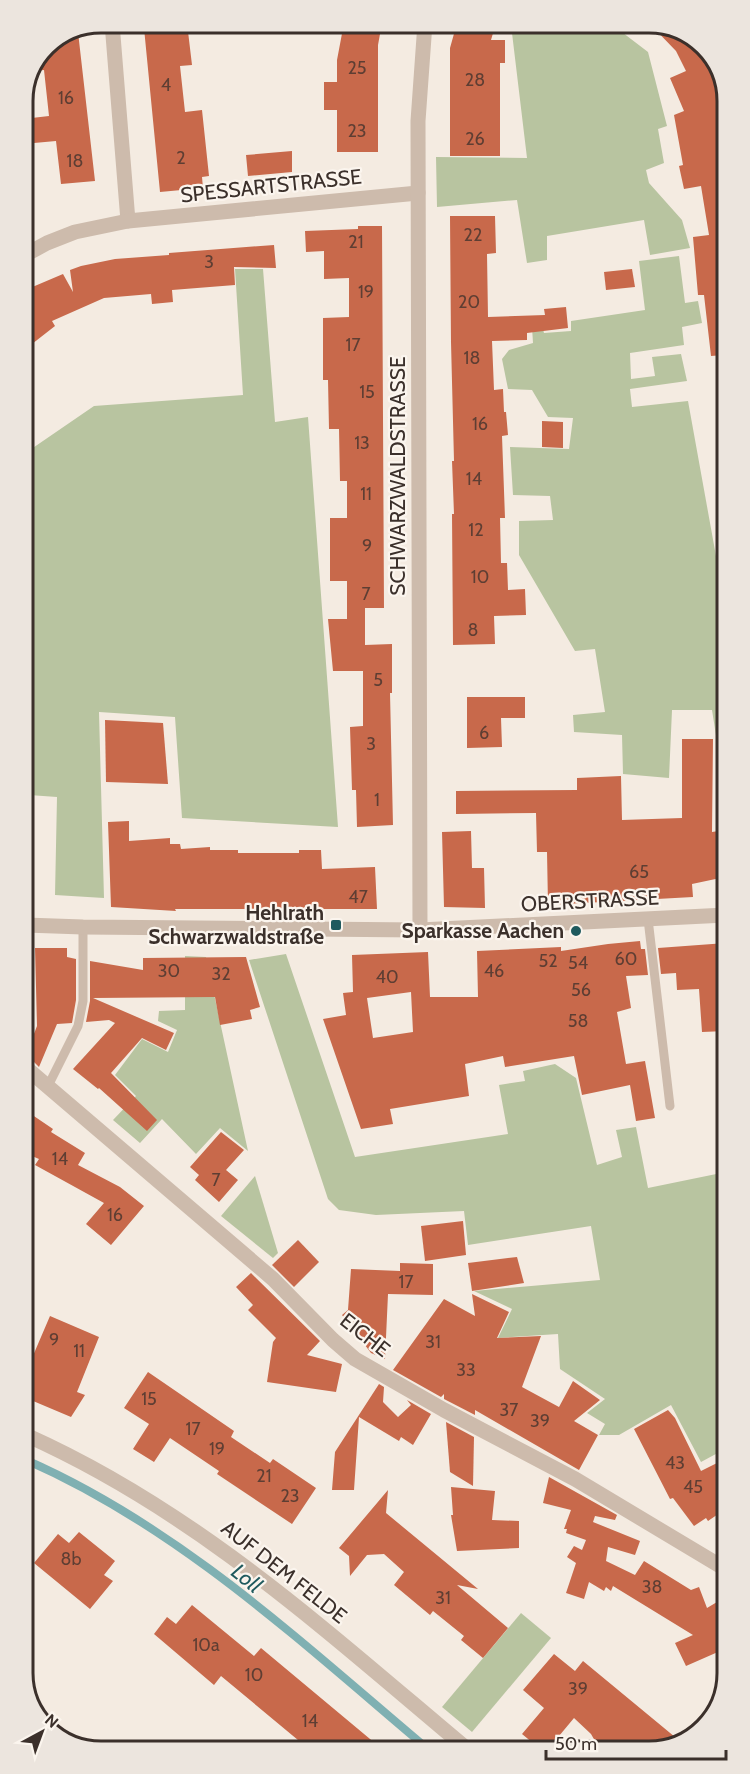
<svg xmlns="http://www.w3.org/2000/svg" width="750" height="1774" font-family="Cabin,sans-serif">
<style>
.green{fill:#b8c4a0}
.lines{fill:none;stroke-linecap:round;stroke-linejoin:round}
.stream{stroke:#7fb0b2;stroke-width:8}
.building{fill:#c8694b;fill-rule:evenodd}
.service{stroke:#cdbbac;stroke-width:9}
.minor{stroke:#cdbbac;stroke-width:15}
.poi-dot{fill:#1f5a5e;stroke:#fbf5ee;stroke-width:2}
.labels{text-anchor:middle;stroke-width:4.5;stroke-linejoin:round;paint-order:stroke}
.number-label{font-size:18px;fill:#5e3e33}
.street-label{font-size:21px;fill:#3b302b;stroke:#fbf5ee}
.poi-label{font-size:21px;font-weight:bold;fill:#3b302b;stroke:#fbf5ee;text-anchor:end}
.water-label{font-size:22px;font-style:italic;fill:#1f5a5e;stroke:#fbf5ee}
.rim{fill:none;stroke:#3b302b;stroke-width:3}
</style>
<rect width="100%" height="100%" fill="#f4ebe1"/>
<g class="green">
<path d="M534 23H610L648 52 667 126 658 129 664 163 646 170 649 183 682 220 690 248 650 255 644 220 547 236V260L527 263 517 200 437 207 436 157 527 158 512 33Z"/>
<path d="M679 256 685 303 698 301 702 323 682 327 684 345 630 353 631 379 655 376 652 357 681 354 687 381 630 389 632 407 688 401 725 606V767H721L712 710H672L669 778 623 774 622 735 574 732 573 715 605 712 595 649 575 651 519 555V521L553 520 550 496 513 495 510 447 569 449 573 418 548 417 532 390 508 389 502 359 509 350 533 343 532 327 542 325 544 333 571 331V321L645 310 639 261Z"/>
<path d="M235 269H263L275 422 308 417 338 827 182 818 175 717 99 712 104 898 55 895 57 797 29 795 27 737 24 736V454L94 406 243 395Z"/>
<path d="M286 954 355 1157 508 1134 499 1085 525 1081 523 1071 555 1064 576 1078 597 1165 622 1157 616 1130 636 1127 648 1188 726 1172 727 1448 701 1462 671 1405 619 1435H599L605 1424 587 1413 605 1399 560 1369 558 1334 498 1338 512 1309 474 1291 600 1280 591 1226 468 1245 464 1211 376 1215 339 1210 328 1199 249 960Z"/>
<path d="M185 956 206 957 248 1151 220 1128 196 1154 162 1119 140 1143 113 1120 136 1096 115 1075 142 1039 168 1052 177 1030 158 1021 159 1011 185 1010Z"/>
<path d="M255 1176 278 1253 273 1258 221 1216Z"/>
<path d="M521 1613 551 1638 472 1732 442 1707Z"/>
</g>
<g class="lines">
<path class="stream" d="M26 1460C179 1527 302 1643 428 1749"/>
</g>
<g class="building">
<path d="M145 23H187L192 65 180 66 185 112 202 110 209 176 202 177 203 188 160 192 144 28H146Z"/>
<path d="M344 23H382L378 45V152H337V110H324V82H337V60Z"/>
<path d="M457 23H496L491 40H505V63H500V156H450V48Z"/>
<path d="M649 23H654L697 39 723 76 724 355 711 356 704 295H698L693 237 709 235 701 186 684 189 679 166 683 165 674 115 684 111 670 78 686 71 676 51Z"/>
<path d="M78 32 95 181 61 184 56 141 23 144V119L49 116 44 70 34 71 46 45Z"/>
<path d="M292 151V172L248 176 246 155Z"/>
<path d="M450 216H495L496 253 487 254 488 317 545 315 544 309 566 307 568 328 527 333V340L492 341 494 390 503 389 504 412H506L508 435 502 436 505 518H500L501 563H507L508 590 525 589 526 615 494 616 495 644 453 645 452 514H454L452 461H454L451 342Z"/>
<path d="M358 226H382L384 608H365V645L392 644V693H390L393 825 357 827 356 790H352L350 727 363 726V671H333L328 619H347V581H330V518H347V481H340L339 429H329L328 380H323V318L349 317V278L324 279V251L306 252 305 231 358 229Z"/>
<path d="M274 245 276 268 234 267 235 285 172 290 173 302 152 304 151 294 104 298 52 321 55 326 23 351V291L63 274 73 292 70 270 81 266 115 259 169 255V253Z"/>
<path d="M632 269 635 287 606 290 604 272Z"/>
<path d="M542 421 563 422V448L542 447Z"/>
<path d="M467 697H525V718H501L502 747 467 748Z"/>
<path d="M105 720 163 723 168 784 106 782Z"/>
<path d="M682 739H713L712 832 725 830V877L692 884 693 897 548 905 547 852H537L536 813 456 814V791L577 790V778L621 776 622 820 682 818Z"/>
<path d="M129 821V841L170 838V844H180L181 849 210 847V850H238V853H299V850H321L322 869 375 867 377 909H175L176 911 111 907 108 822Z"/>
<path d="M471 831 472 868H484L485 908 444 907 442 832Z"/>
<path d="M640 941 641 949H645L648 975 626 976 631 1008 617 1012 626 1064 645 1061 655 1118 636 1121 630 1085 582 1095 574 1056 505 1067 503 1056 465 1064 469 1096 390 1109 393 1124 361 1129 323 1019 346 1015 343 993 353 992 352 955 428 952 430 997H478L477 951 561 947V951L608 944ZM411 992 413 1032 373 1038 367 998Z"/>
<path d="M726 943V1031L702 1032 699 989 677 990 676 973 661 974 658 948Z"/>
<path d="M35 948H67V957L76 959V1000L72 1023 57 1024 39 1067 31 1059 25 1057 37 1026Z"/>
<path d="M246 957 260 1007 250 1010 252 1019 220 1025 215 997 93 998 174 1033 166 1050 142 1038 111 1073 157 1120 147 1131 99 1088 98 1089 73 1069 115 1023 109 1020 86 1022 90 1001V961L143 970V958Z"/>
<path d="M25 1110 53 1129 51 1132 85 1153 78 1165 120 1187 144 1206 111 1245 86 1224 104 1203 35 1165 39 1159 25 1153Z"/>
<path d="M221 1132 244 1150 226 1170 238 1180 219 1202 195 1180 199 1175 190 1167Z"/>
<path d="M463 1221 466 1255 425 1261 421 1226Z"/>
<path d="M298 1240 319 1262 294 1287 272 1265Z"/>
<path d="M517 1257 524 1283 472 1291 468 1263Z"/>
<path d="M400 1263 433 1264V1295L388 1294 385 1359 371 1353 342 1315 348 1310 351 1269 400 1271Z"/>
<path d="M251 1273 320 1341 307 1355 342 1364 336 1392 267 1382 273 1342 276 1338 248 1310 253 1305 236 1287Z"/>
<path d="M472 1294 509 1312 497 1338 541 1336 522 1387 559 1407 573 1381 600 1400 574 1421 598 1435 579 1470 475 1410V1415L444 1399V1394L441 1397 393 1370 444 1299 475 1316Z"/>
<path d="M50 1316 99 1337 77 1392 85 1395 71 1417 26 1398V1372Z"/>
<path d="M148 1372 234 1431 231 1437 270 1463 273 1459 316 1488 292 1524 217 1474 219 1471 170 1438 154 1462 133 1449 149 1424 124 1408Z"/>
<path d="M379 1384 384 1387 383 1402 398 1417 411 1405 407 1400 431 1414 413 1445 401 1437 399 1441 359 1417 354 1490H332L335 1452Z"/>
<path d="M668 1410 675 1418 701 1471 727 1458V1508L708 1521 706 1518 694 1526 673 1498 670 1499 634 1429Z"/>
<path d="M446 1422 474 1437 473 1486 450 1472Z"/>
<path d="M549 1477 617 1515 615 1520 595 1516 593 1522 640 1541 635 1555 608 1547 606 1561 635 1575 644 1561 691 1590 699 1587 707 1608 727 1596V1648L686 1666 675 1643 693 1635 613 1586 611 1591 606 1587 604 1591 589 1582 584 1599 566 1593 576 1563 567 1557 574 1546 582 1550 586 1540 566 1533 567 1529H564L571 1510 543 1503Z"/>
<path d="M451 1487 495 1491 492 1520 519 1521V1548L457 1551 451 1515H453Z"/>
<path d="M388 1490 386 1513 478 1589 457 1585 508 1628 483 1658 461 1640 464 1636 433 1611 430 1615 394 1585 404 1572 384 1554 367 1555 350 1576 349 1556 339 1548Z"/>
<path d="M79 1532 115 1561 104 1575 113 1581 90 1609 34 1563 58 1534 69 1543Z"/>
<path d="M192 1605 254 1656 261 1648 382 1749 310 1750 221 1676 214 1685 154 1634 167 1617 176 1624Z"/>
<path d="M554 1654 575 1671 583 1661 681 1742 674 1747 599 1748 591 1734 574 1718 549 1748H539L522 1734 544 1708 523 1690Z"/>
</g>
<g class="lines">
<g class="service">
<path d="M648 919 670 1106"/>
<path d="M48 1086 78 1026 83 1001V927"/>
</g>
<g class="minor">
<path d="M112 23 128 221"/>
<path d="M23 256 47 243 75 232 128 221 418 193"/>
<path d="M25 925 83 927 420 930 726 915"/>
<path d="M420 930 418 121 425 23"/>
<path d="M25 1067 273 1279 333 1340 355 1359 444 1410 575 1479 727 1570"/>
<path d="M26 1435C196 1511 326 1631 467 1749"/>
</g>
</g>
<g class="poi-dot">
<rect x="330" y="919" width="12" height="12" rx="3"/>
<circle cx="576" cy="931" r="6"/>
</g>
<g class="labels">
<g class="number-label">
<text x="357" y="74">25</text>
<text x="475" y="86">28</text>
<text x="166" y="91">4</text>
<text x="66" y="104">16</text>
<text x="357" y="137">23</text>
<text x="475" y="145">26</text>
<text x="181" y="164">2</text>
<text x="75" y="167">18</text>
<text x="473" y="241">22</text>
<text x="356" y="248">21</text>
<text x="209" y="268">3</text>
<text x="366" y="298">19</text>
<text x="469" y="308">20</text>
<text x="353" y="351">17</text>
<text x="472" y="364">18</text>
<text x="367" y="398">15</text>
<text x="480" y="430">16</text>
<text x="362" y="449">13</text>
<text x="474" y="485">14</text>
<text x="366" y="500">11</text>
<text x="476" y="536">12</text>
<text x="367" y="552">9</text>
<text x="480" y="583">10</text>
<text x="366" y="600">7</text>
<text x="473" y="636">8</text>
<text x="378" y="686">5</text>
<text x="484" y="739">6</text>
<text x="371" y="750">3</text>
<text x="377" y="806">1</text>
<text x="639" y="878">65</text>
<text x="358" y="903">47</text>
<text x="626" y="965">60</text>
<text x="548" y="967">52</text>
<text x="578" y="969">54</text>
<text x="169" y="977">30</text>
<text x="494" y="977">46</text>
<text x="221" y="980">32</text>
<text x="387" y="983">40</text>
<text x="581" y="996">56</text>
<text x="578" y="1027">58</text>
<text x="60" y="1165">14</text>
<text x="216" y="1186">7</text>
<text x="115" y="1221">16</text>
<text x="406" y="1288">17</text>
<text x="54" y="1346">9</text>
<text x="433" y="1348">31</text>
<text x="79" y="1357">11</text>
<text x="466" y="1376">33</text>
<text x="149" y="1405">15</text>
<text x="509" y="1416">37</text>
<text x="540" y="1427">39</text>
<text x="193" y="1435">17</text>
<text x="217" y="1455">19</text>
<text x="675" y="1469">43</text>
<text x="264" y="1482">21</text>
<text x="693" y="1493">45</text>
<text x="290" y="1502">23</text>
<text x="71" y="1565">8b</text>
<text x="652" y="1593">38</text>
<text x="443" y="1604">31</text>
<text x="206" y="1651">10a</text>
<text x="254" y="1681">10</text>
<text x="578" y="1695">39</text>
<text x="310" y="1727">14</text>
</g>
<g class="street-label">
<text transform="translate(271 186) rotate(-6)" y="7">SPESSARTSTRASSE</text>
<text transform="translate(398 476) rotate(-90)" y="7">SCHWARZWALDSTRASSE</text>
<text transform="translate(590 901) rotate(-3)" y="7">OBERSTRASSE</text>
<text transform="translate(365 1335) rotate(38)" y="7">EICHE</text>
<text transform="translate(284 1572) rotate(38)" y="7">AUF DEM FELDE</text>
</g>
<g class="poi-label">
<text x="324" y="920">Hehlrath<tspan x="324" dy="24">Schwarzwaldstraße</tspan></text>
<text x="564" y="938">Sparkasse Aachen</text>
</g>
<g class="water-label">
<text transform="translate(247 1578) rotate(39)" y="8">Loll</text>
</g>
</g>
<path d="M0 0H750V1774H0ZM101 33H649A68 68 0 0 1 717 101V1673A68 68 0 0 1 649 1741H101A68 68 0 0 1 33 1673V101A68 68 0 0 1 101 33Z" fill="#ece5de" fill-rule="evenodd"/>
<path class="rim" d="M101 33H649A68 68 0 0 1 717 101V1673A68 68 0 0 1 649 1741H101A68 68 0 0 1 33 1673V101A68 68 0 0 1 101 33Z"/>
<g transform="translate(42 1732) rotate(41)" stroke="#fbf5ee" stroke-width="4.5" paint-order="stroke">
<path d="M0-4.5L10 22L0 15L-10 22Z" fill="#3b302b"/>
<text y="-9" font-size="16" font-weight="bold" text-anchor="middle" fill="#3b302b">N</text>
</g>
<path d="M546 1750v9h180v-9" fill="none" stroke="#3b302b" stroke-width="3"/>
<text x="555" y="1750" font-size="18" fill="#3b302b" stroke="#fbf5ee" stroke-width="4.5" paint-order="stroke">50 m</text>
</svg>
